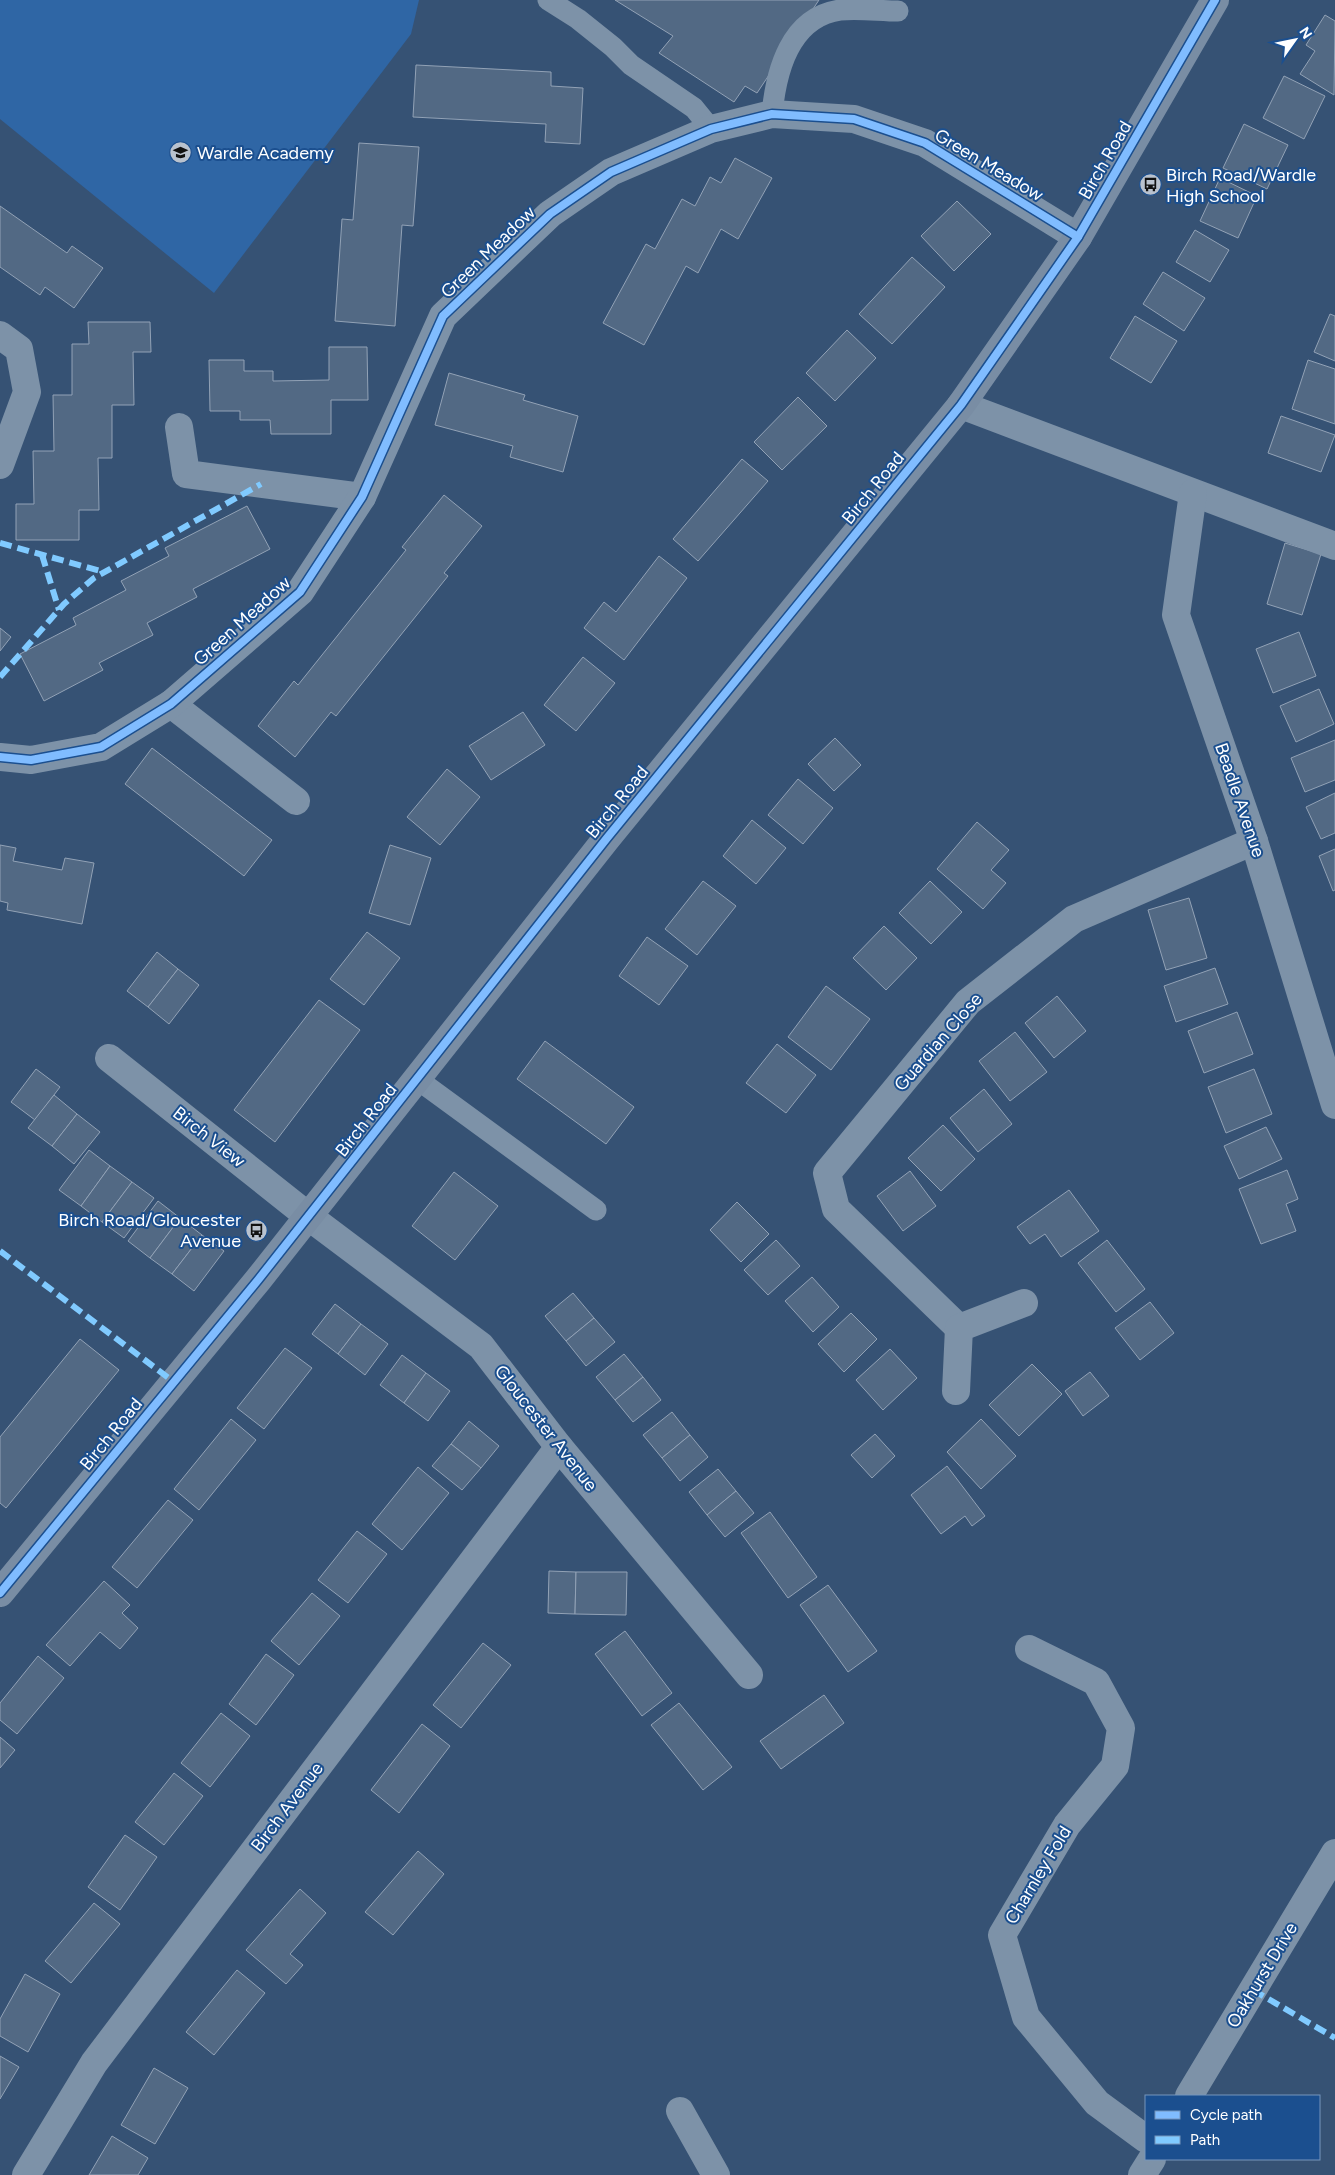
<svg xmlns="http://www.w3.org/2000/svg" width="1335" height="2175" font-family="Figtree,sans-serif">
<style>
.green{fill:#2f66a5}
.building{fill:#526984;stroke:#92a2b6}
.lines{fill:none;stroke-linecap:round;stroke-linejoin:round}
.lane{stroke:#7d92a8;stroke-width:21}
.street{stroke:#7d92a8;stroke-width:28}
.secondary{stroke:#798da4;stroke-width:28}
.quiet{stroke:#80caff;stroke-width:6;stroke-dasharray:12 6;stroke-linecap:butt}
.cycleway-casing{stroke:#1b4f8f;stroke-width:11}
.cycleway{stroke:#80bcff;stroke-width:8}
.labels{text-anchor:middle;stroke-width:4;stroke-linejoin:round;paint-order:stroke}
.poi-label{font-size:18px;fill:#fff;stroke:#1b4f8f;text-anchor:start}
.street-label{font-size:18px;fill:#fff;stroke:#1b4f8f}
</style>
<rect width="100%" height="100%" fill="#365274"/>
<path class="green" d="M0 0H419L411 34 214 293 0 119Z"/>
<g class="building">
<path d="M615 0H819L757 93 745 86 734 102 659 53 673 36Z"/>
<path d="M1325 15 1335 21 1334 95 1300 74 1315 51 1306 45Z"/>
<path d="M416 65 551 72V86L583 88 580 144 545 142 546 124 413 117Z"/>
<path d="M1284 76 1325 96 1304 139 1263 118Z"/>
<path d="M1244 124 1288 145 1267 189 1223 168Z"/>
<path d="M359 143 419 147 413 226 402 225 395 326 335 321 342 219 353 220Z"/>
<path d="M735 158 772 178 738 239 721 229 698 273 686 266 644 345 603 323 646 244 655 249 682 199 695 206 710 177 721 183Z"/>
<path d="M1220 178 1257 196 1238 238 1200 221Z"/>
<path d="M957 201 991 234 954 271 921 236Z"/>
<path d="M0 206 67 253 72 246 103 268 74 308 45 287 40 295 0 267Z"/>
<path d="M1195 230 1229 250 1210 282 1176 262Z"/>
<path d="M912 257 945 287 892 344 859 314Z"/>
<path d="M1163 272 1205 298 1184 331 1143 304Z"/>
<path d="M1330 314 1335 316V361L1314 352Z"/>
<path d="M1135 316 1177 341 1151 383 1110 358Z"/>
<path d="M88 322H150L151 352H133L134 405H112V458H98L99 510H79V540H16V504H34L33 451H54L53 395H72V344H89Z"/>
<path d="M847 330 876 358 835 401 806 373Z"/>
<path d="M329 347H367L368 400H331V434H271L270 420H240V411H210L209 360H244V371H273V381L329 380Z"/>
<path d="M1308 360 1335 369V424L1292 409Z"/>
<path d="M449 373 525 395 523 400 578 416 563 472 510 457 513 446 435 425Z"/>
<path d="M798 397 827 426 782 470 754 442Z"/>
<path d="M1281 416 1335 435 1321 472 1268 453Z"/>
<path d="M742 459 768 481 698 561 673 539Z"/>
<path d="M444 495 482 526 444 573 448 576 336 716 331 712 295 757 258 726 294 681 298 685 406 550 402 547Z"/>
<path d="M247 506 270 549 193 589 197 597 147 623 153 635 99 663 103 670 44 701 20 654 76 625 73 618 126 590 121 581 169 556 165 548Z"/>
<path d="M1285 543 1321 554 1302 615 1267 604Z"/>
<path d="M659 556 687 578 624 660 584 628 604 602 616 612Z"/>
<path d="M0 628 11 637 0 651Z"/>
<path d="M1299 632 1316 676 1273 693 1256 649Z"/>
<path d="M583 657 615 683 576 731 544 705Z"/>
<path d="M1319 689 1334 724 1296 742 1280 706Z"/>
<path d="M523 712 545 745 491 780 469 746Z"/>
<path d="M835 738 861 765 834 791 808 764Z"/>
<path d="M1335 740V780L1305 792 1291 758Z"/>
<path d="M152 748 272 840 244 876 125 784Z"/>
<path d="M447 769 480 797 440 845 407 817Z"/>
<path d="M798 779 833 808 803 844 768 815Z"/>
<path d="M1335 793V833L1321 839 1306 807Z"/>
<path d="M752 820 786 848 756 884 723 856Z"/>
<path d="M977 822 1009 850 991 870 1006 883 983 909 937 869Z"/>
<path d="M0 845 16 848 13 861 62 870 65 858 94 863 82 924 7 910 8 903 0 901Z"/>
<path d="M390 845 431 858 410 925 369 913Z"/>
<path d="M1335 849V890L1333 891 1319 856Z"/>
<path d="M703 881 736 906 697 955 665 929Z"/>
<path d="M930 881 962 912 931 944 899 913Z"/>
<path d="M1189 898 1207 958 1166 970 1148 910Z"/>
<path d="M884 926 917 958 886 990 853 958Z"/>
<path d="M367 932 400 958 364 1005 330 979Z"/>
<path d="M647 937 688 966 659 1005 619 976Z"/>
<path d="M157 952 178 969 148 1007 127 991Z"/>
<path d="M1215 968 1228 1004 1176 1022 1164 986Z"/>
<path d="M178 969 199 985 169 1024 148 1007Z"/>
<path d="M826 986 870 1019 831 1070 788 1037Z"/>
<path d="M1057 996 1086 1031 1054 1058 1025 1023Z"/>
<path d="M319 1000 360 1030 275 1142 234 1110Z"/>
<path d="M1237 1012 1253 1054 1204 1073 1188 1031Z"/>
<path d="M1015 1032 1047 1072 1010 1101 979 1061Z"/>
<path d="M545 1041 634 1107 606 1144 517 1079Z"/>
<path d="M777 1044 816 1075 786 1113 746 1083Z"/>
<path d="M36 1069 60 1087 35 1120 11 1102Z"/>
<path d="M1254 1069 1272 1114 1226 1133 1208 1087Z"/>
<path d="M984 1089 1012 1124 978 1152 950 1118Z"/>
<path d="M54 1095 77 1114 52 1146 28 1128Z"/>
<path d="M77 1114 100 1132 74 1164 52 1146Z"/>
<path d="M943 1125 975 1159 941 1191 908 1158Z"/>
<path d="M1266 1127 1282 1159 1239 1179 1224 1146Z"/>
<path d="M89 1150 110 1166 81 1206 59 1190Z"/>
<path d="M110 1166 132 1182 102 1222 81 1206Z"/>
<path d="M1287 1170 1298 1199 1286 1204 1296 1231 1261 1244 1239 1189Z"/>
<path d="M910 1171 936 1206 903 1231 877 1196Z"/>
<path d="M454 1172 498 1206 455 1260 412 1226Z"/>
<path d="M132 1182 154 1198 124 1238 102 1222Z"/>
<path d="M1069 1190 1099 1231 1061 1257 1045 1234 1030 1244 1017 1227Z"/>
<path d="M158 1201 180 1218 150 1258 128 1241Z"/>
<path d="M737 1202 769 1234 741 1262 710 1230Z"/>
<path d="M180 1218 202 1235 172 1274 150 1258Z"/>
<path d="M202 1235 224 1251 194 1291 172 1274Z"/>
<path d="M776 1240 800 1266 768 1295 744 1270Z"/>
<path d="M1107 1240 1145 1289 1116 1312 1078 1263Z"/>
<path d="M812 1277 839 1307 813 1332 785 1301Z"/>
<path d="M573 1293 594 1318 566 1341 545 1316Z"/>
<path d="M1150 1302 1174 1333 1140 1360 1115 1328Z"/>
<path d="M335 1304 361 1324 338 1354 312 1334Z"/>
<path d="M851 1313 877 1339 844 1372 818 1344Z"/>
<path d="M594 1318 615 1342 586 1366 566 1341Z"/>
<path d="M361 1324 388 1344 365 1375 338 1354Z"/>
<path d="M80 1339 119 1370 6 1508 0 1503V1437Z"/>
<path d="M285 1348 312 1368 264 1429 237 1408Z"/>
<path d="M890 1349 917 1378 883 1410 856 1380Z"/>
<path d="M624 1354 643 1377 615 1400 596 1377Z"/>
<path d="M402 1355 426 1373 404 1403 380 1385Z"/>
<path d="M1032 1364 1062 1394 1019 1436 989 1405Z"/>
<path d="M1090 1372 1109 1396 1083 1416 1065 1391Z"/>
<path d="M426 1373 450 1391 428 1421 404 1403Z"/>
<path d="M643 1377 661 1400 633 1422 615 1400Z"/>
<path d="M672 1412 690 1435 662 1458 643 1435Z"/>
<path d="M231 1419 256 1440 199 1510 174 1489Z"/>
<path d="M981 1419 1016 1456 981 1489 947 1452Z"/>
<path d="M469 1421 499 1446 481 1468 451 1444Z"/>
<path d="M875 1434 895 1456 872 1478 851 1455Z"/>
<path d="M690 1435 708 1457 680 1481 662 1458Z"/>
<path d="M451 1444 481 1468 462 1490 432 1466Z"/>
<path d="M947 1466 985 1516 972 1526 965 1516 941 1534 911 1495Z"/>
<path d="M418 1467 449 1493 402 1550 372 1524Z"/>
<path d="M718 1469 736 1491 707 1515 689 1492Z"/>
<path d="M736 1491 754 1513 725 1537 707 1515Z"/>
<path d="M168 1500 193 1520 137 1588 112 1567Z"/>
<path d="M770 1512 817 1577 788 1598 741 1533Z"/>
<path d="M357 1531 387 1554 348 1603 318 1580Z"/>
<path d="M549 1571 576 1572 575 1614 548 1613Z"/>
<path d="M576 1572H627L626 1615 575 1614Z"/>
<path d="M104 1581 130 1605 122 1613 138 1628 120 1649 100 1632 70 1666 46 1645Z"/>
<path d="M828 1585 877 1651 848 1672 800 1605Z"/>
<path d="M312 1593 340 1616 299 1665 271 1641Z"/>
<path d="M625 1631 672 1693 642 1716 595 1654Z"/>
<path d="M483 1643 511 1665 461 1728 433 1705Z"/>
<path d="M266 1654 294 1675 256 1725 229 1704Z"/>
<path d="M38 1656 64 1678 17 1734 0 1720V1703Z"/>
<path d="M824 1695 844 1723 781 1769 760 1741Z"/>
<path d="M679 1703 732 1767 703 1790 651 1725Z"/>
<path d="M221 1713 250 1736 210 1787 181 1763Z"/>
<path d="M422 1724 450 1746 399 1813 371 1790Z"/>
<path d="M0 1737 15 1750 0 1768Z"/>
<path d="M174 1773 203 1796 164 1845 135 1822Z"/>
<path d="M125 1835 157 1857 120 1910 88 1887Z"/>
<path d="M418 1851 444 1874 393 1935 365 1912Z"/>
<path d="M300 1889 326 1913 290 1954 303 1965 286 1984 246 1950Z"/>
<path d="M94 1903 120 1924 71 1983 45 1961Z"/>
<path d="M237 1970 265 1993 214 2055 186 2032Z"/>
<path d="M25 1974 60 1994 28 2052 0 2036V2019Z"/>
<path d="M0 2056 19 2067 0 2099Z"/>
<path d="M154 2068 188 2088 155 2144 121 2125Z"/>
<path d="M112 2136 148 2158 138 2175H89Z"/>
</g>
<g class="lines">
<g class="lane">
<path d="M548 0 578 19 613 47 631 65 694 108 711 129"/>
<path d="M772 114C776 71 790 17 840 10 859 8 880 11 898 11"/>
<path d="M417 1079 596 1210"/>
</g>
<g class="street">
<path d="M0 335 19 349 27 392 0 465"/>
<path d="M961 405 1335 546"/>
<path d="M179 427 186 474 362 497"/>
<path d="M1193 493 1176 615 1254 841 1335 1105"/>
<path d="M171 704 296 801"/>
<path d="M0 757 31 760 101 747 171 704 300 592 362 497 443 316 550 214 611 172 711 129 772 114 854 119 925 143 1078 237"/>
<path d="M109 1058 308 1216 481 1346 559 1447 749 1675"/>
<path d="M959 1328 836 1209 827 1173 968 1002 1074 919 1254 841"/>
<path d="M956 1391 959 1328 1024 1303"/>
<path d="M1029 1649 1096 1682 1121 1728 1115 1766 1067 1825 1002 1935 1026 2017 1097 2103 1146 2139"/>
<path d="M1189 2096 1335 1853"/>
<path d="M680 2111 716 2175"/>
<path d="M26 2175 94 2063 559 1447"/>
<path d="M1142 2175 1152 2159"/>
</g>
<path class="secondary" d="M0 1593 258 1280 607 838 961 405 1078 237 1215 0"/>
<g class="quiet">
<path d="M0 543 104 572"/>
<path d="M42 555 59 610"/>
<path d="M0 677 64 604 94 578 261 484"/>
<path d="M0 1251 174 1382"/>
<path d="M1253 1990 1335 2038"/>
</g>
<defs>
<g id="cycleway">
<path d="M0 757 31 760 101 747 171 704 300 592 362 497 443 316 550 214 611 172 711 129 772 114 854 119 925 143 1078 237"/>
<path d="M0 1593 258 1280 607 838 961 405 1078 237 1215 0"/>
</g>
</defs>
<use href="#cycleway" class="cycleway-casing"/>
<use href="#cycleway" class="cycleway"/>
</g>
<defs>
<symbol id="school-disc" viewBox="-11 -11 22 22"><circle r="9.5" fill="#b9c2ce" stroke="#1b4f8f"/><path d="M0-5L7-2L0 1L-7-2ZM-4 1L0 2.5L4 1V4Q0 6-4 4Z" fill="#111"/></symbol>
<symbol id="bus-disc" viewBox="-11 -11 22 22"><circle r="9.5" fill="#b9c2ce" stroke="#1b4f8f"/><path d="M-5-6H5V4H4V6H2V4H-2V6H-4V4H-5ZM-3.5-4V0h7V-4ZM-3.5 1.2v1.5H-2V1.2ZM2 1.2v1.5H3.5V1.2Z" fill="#111"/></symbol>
</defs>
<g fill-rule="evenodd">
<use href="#school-disc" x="168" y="140" width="25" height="25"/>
<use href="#bus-disc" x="1138" y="172" width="25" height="25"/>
<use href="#bus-disc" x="244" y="1218" width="25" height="25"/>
</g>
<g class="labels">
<g class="poi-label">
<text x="197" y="159">Wardle Academy</text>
<text x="1166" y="181">Birch Road/Wardle<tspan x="1166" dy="21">High School</tspan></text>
<text x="241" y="1226" text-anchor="end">Birch Road/Gloucester<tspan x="241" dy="21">Avenue</tspan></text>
</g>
<g class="street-label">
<text transform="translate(1105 160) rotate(-60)" y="6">Birch Road</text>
<text transform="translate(989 165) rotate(31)" y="6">Green Meadow</text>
<text transform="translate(488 252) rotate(-44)" y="6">Green Meadow</text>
<text transform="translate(873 488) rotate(-51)" y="6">Birch Road</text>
<text transform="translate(242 621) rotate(-42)" y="6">Green Meadow</text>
<text transform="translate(1240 800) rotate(71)" y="6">Beadle Avenue</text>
<text transform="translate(617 802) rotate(-51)" y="6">Birch Road</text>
<text transform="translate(938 1042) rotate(-49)" y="6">Guardian Close</text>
<text transform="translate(366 1120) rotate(-52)" y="6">Birch Road</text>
<text transform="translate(209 1137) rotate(38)" y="6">Birch View</text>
<text transform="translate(546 1428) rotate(52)" y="6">Gloucester Avenue</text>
<text transform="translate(111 1434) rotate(-51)" y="6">Birch Road</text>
<text transform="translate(287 1807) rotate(-53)" y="6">Birch Avenue</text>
<text transform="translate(1038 1875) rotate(-59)" y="6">Charnley Fold</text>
<text transform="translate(1262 1975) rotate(-59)" y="6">Oakhurst Drive</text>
</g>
</g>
<rect x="1145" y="2095" width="175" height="65" fill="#1b4f8f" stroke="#7695bc"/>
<rect x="1155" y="2111" width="25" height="8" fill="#80bcff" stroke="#7695bc"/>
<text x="1190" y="2120" font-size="15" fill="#ffffff">Cycle path</text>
<rect x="1155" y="2136" width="25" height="8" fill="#80caff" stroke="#7695bc"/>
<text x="1190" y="2145" font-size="15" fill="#ffffff">Path</text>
<g transform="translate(1295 40) rotate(57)" stroke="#1b4f8f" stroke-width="4" paint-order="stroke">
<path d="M0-4L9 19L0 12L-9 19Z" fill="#ffffff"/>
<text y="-8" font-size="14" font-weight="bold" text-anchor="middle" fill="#ffffff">N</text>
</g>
</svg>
